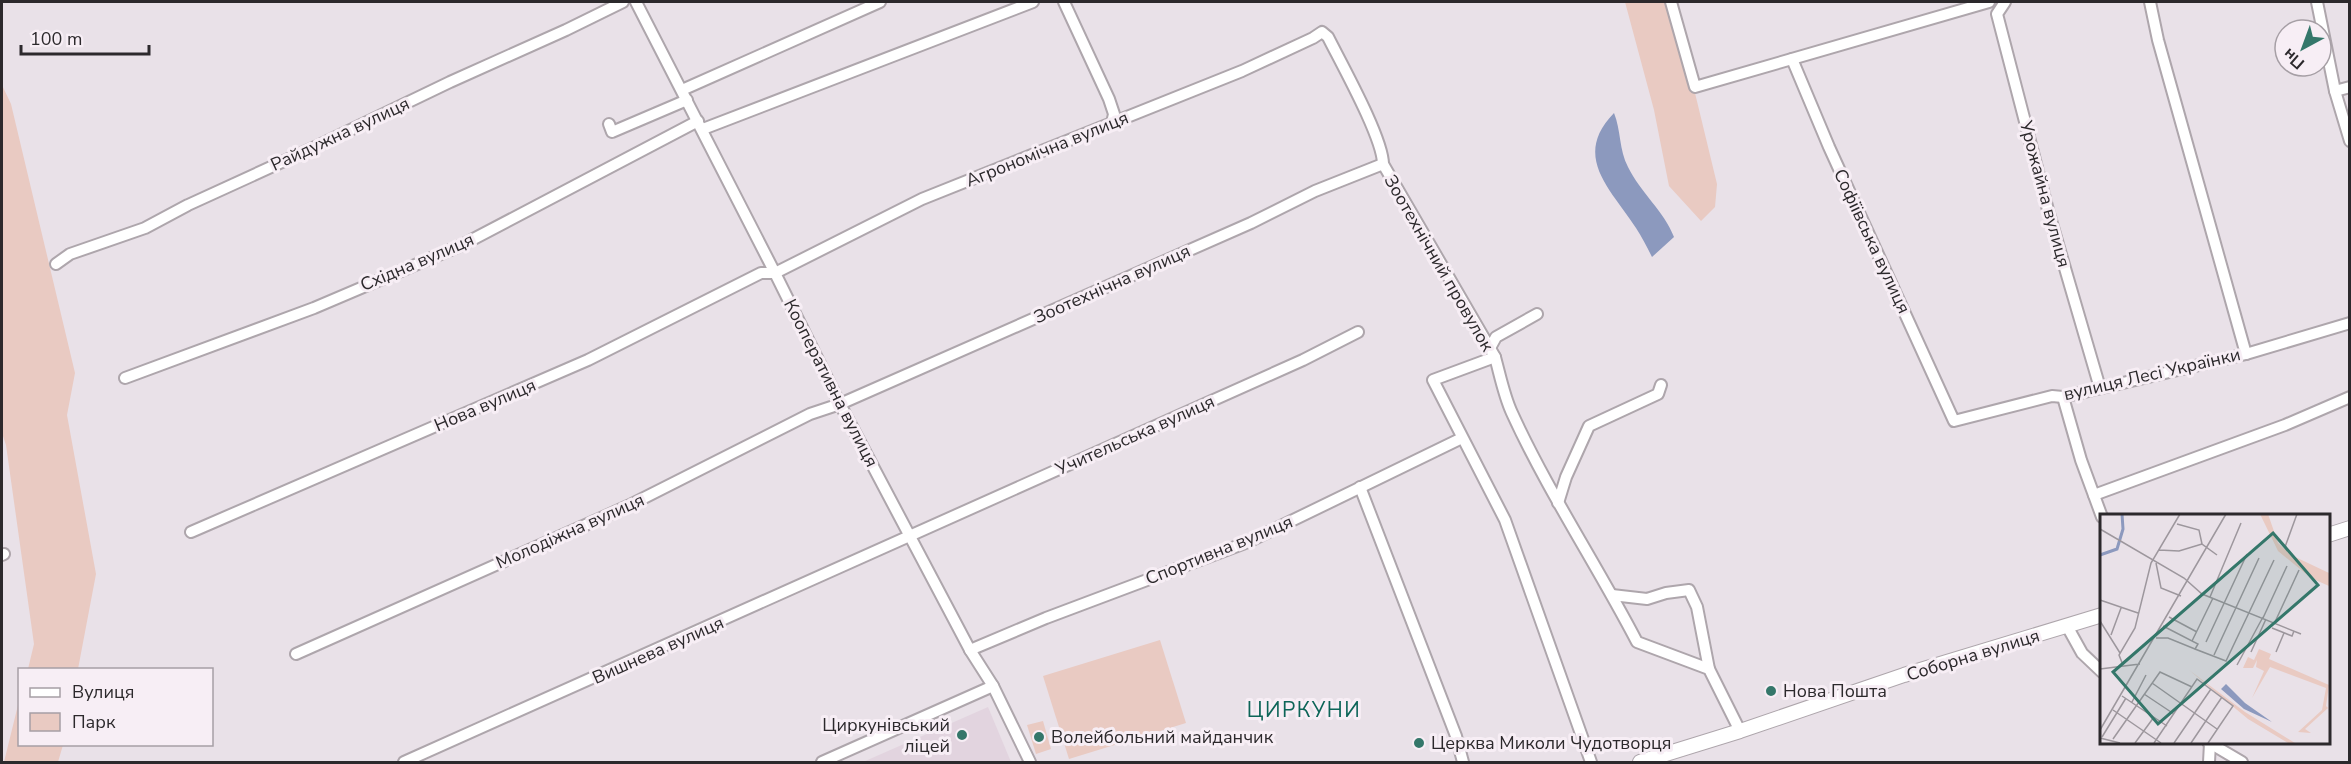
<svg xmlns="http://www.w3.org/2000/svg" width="2351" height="764" font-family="'Nunito Sans',sans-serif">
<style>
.built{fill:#e2d4df}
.green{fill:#e9cac2}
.water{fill:#8c99be}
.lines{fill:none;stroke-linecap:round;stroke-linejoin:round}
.street-casing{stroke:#aea6ac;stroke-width:14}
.secondary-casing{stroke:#aea6ac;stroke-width:16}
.street{stroke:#fff;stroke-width:10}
.secondary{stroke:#fff;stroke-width:14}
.poi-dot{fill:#34776a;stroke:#f7eef5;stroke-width:2}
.labels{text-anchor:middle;stroke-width:6;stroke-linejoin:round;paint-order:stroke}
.street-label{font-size:18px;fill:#2c292c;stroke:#f7eef5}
.poi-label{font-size:18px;fill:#2c292c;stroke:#f7eef5;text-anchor:start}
.quarter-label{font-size:21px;letter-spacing:1.5px;fill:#0d6558;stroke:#f7eef5}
.inset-river{fill:none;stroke:#8c99be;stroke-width:3}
.inset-road{fill:none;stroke:#9d979d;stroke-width:1.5}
.view{fill:#34776a;fill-opacity:0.15;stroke:#34776a;stroke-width:3}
.inset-edge{fill:none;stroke:#2c292c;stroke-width:3}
</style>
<rect width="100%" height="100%" fill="#e9e1e8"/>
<path class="built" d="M988 707 1011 762H863Z"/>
<g class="green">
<path d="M1625 2H1673L1717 184 1715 207 1701 221 1669 186 1654 110Z"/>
<path d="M2 85 11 104 75 373 67 415 96 574 78 669H28L34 644 6 445 2 433Z"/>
<path d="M1160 640 1186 723 1069 759 1043 676Z"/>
<path d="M19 701 20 744 63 745 58 762H4Z"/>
<path d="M1043 721 1051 749 1036 754 1027 725Z"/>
</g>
<path class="water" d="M1614 113C1621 130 1619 150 1628 167 1640 192 1664 211 1674 237L1652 257C1647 247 1642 237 1636 228 1612 190 1571 157 1614 113Z"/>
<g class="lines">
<defs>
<g id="street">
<path d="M636 2 775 273 840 404 970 650 993 686 1030 762"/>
<path d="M1064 2 1109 99 1114 114 1112 123"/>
<path d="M1671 2 1695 87 1989 2"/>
<path d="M2005 2 1997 14 2048 210 2100 388"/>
<path d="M2150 2 2158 40 2246 354"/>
<path d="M2317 2 2335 91 2350 141"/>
<path d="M1792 59 1829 147 1954 421 2052 396 2063 397 2246 354 2350 323"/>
<path d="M682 90 880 2"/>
<path d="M2335 91 2350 87"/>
<path d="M609 124 612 132 687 100"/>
<path d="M703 129 1033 2"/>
<path d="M56 264 70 254 145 228 188 205 317 146 450 82 566 30 623 2"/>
<path d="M1490 348 1496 337 1537 314"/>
<path d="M1495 357C1500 375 1504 396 1512 413 1548 492 1597 565 1637 642L1709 669 1740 731"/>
<path d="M125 378 314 308 462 245 698 121"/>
<path d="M2063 397 2081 460 2102 517"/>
<path d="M1360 487 1456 736 1463 762"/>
<path d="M2094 495 2285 425 2350 397"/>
<path d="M1558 503 1566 477 1589 426 1658 394 1661 385"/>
<path d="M191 532 588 360 761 273H775L922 199 1242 71 1313 38 1322 32 1328 37C1341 63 1383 138 1383 164L1495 357 1433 380 1505 520 1591 762"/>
<path d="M2 555 4 554"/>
<path d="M1612 595 1647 599 1666 593 1689 590 1697 607 1709 669"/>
<path d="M2067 626 2082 653 2102 672"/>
<path d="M970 650 1046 618 1248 542 1462 438"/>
<path d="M296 654 628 506 810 414 840 404 1251 223 1315 191 1383 164"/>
<path d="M2208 742 2242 762"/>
<path d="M404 762 1303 360 1358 332"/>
<path d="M822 762 993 686"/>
<path d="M2209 762 2210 743"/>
</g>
<g id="secondary">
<path d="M2328 535 2350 528"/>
<path d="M1640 762 1740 731 1904 675 2102 615"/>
</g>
</defs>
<use href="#street" class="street-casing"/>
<use href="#secondary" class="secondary-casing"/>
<use href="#street" class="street"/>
<use href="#secondary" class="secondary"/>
</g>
<g class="poi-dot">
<circle cx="1771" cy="691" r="6"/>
<circle cx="962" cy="735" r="6"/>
<circle cx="1039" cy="737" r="6"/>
<circle cx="1419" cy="743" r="6"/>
</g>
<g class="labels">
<g class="street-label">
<text transform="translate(340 134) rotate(-25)" y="6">Райдужна вулиця</text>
<text transform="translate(1047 149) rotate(-22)" y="6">Агрономічна вулиця</text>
<text transform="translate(2045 194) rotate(75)" y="6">Урожайна вулиця</text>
<text transform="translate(1872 241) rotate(65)" y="6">Софіївська вулиця</text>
<text transform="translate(417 262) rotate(-23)" y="6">Східна вулиця</text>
<text transform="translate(1439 263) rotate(60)" y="6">Зоотехнічний провулок</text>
<text transform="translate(1112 284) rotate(-24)" y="6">Зоотехнічна вулиця</text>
<text transform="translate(2152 374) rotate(-13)" y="6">вулиця Лесі Українки</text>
<text transform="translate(831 383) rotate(63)" y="6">Кооперативна вулиця</text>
<text transform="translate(485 405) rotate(-23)" y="6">Нова вулиця</text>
<text transform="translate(1135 435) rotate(-24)" y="6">Учительська вулиця</text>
<text transform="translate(570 531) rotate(-24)" y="6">Молодіжна вулиця</text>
<text transform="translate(1219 550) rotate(-22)" y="6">Спортивна вулиця</text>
<text transform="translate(658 650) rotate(-24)" y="6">Вишнева вулиця</text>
<text transform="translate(1973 655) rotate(-17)" y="6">Соборна вулиця</text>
</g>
<g class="poi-label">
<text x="1783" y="697">Нова Пошта</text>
<text x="950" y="731" text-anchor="end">Циркунівський<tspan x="950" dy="21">ліцей</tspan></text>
<text x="1051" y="743">Волейбольний майданчик</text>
<text x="1431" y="749">Церква Миколи Чудотворця</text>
</g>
<g class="quarter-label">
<text x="1304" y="717">ЦИРКУНИ</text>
</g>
</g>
<g transform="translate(2100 514)">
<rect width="230" height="230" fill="#e9e1e8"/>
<path d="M160 0H168L178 29 191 41 229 59V72L211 64 178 37ZM159 135 171 140 169 145 229 171 226 192 228 194 205 215 211 219 198 218 222 196 226 174 170 153 152 184 164 157 156 153 157 146 153 154H143L148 143 154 146ZM89 156 145 198 195 229H188L148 205Z" fill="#e9cac2"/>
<path d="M126 170 145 189 172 208 144 195 121 175Z" fill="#8c99be"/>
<path class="inset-river" d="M0 41 17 35 23 15 22 0"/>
<path class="inset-road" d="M77 10 99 16 102 30 117 41M0 15 84 64 102 80 201 120M185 33 197 0M59 36 79 37 102 30M56 49 61 74 81 82M110 83 141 9M0 86 38 99M69 103 97 118M163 104 187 52M0 107 20 139M175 108 199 56M63 112 98 130 95 135 126 147 174 46M172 114 192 122 194 117M11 121 21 94M56 124H68L95 135M92 127 113 84M106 128 147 40M151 138 166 105M176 138 184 119M114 141 159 44M23 151 19 141 35 114 51 49 80 0M137 151 163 103M0 155 40 150M52 169 117 215M44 180 74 200M22 182 67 212M32 188 46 161M13 196 61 229M0 216 126 0M2 223 26 184M0 224 20 229M13 225 60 158 92 173M35 229 54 203M54 229 97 165 133 192 108 229M74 229 111 175M91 229 122 183"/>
<path class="view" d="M173 19 218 71 58 210 13 158Z"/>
<rect width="230" height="230" class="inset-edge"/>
</g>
<rect width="2351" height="764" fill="none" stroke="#2c292c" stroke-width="6"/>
<rect x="18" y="668" width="195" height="78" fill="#f7eef5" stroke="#a69fa5" stroke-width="1.5"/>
<rect x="30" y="688" width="30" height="9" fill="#ffffff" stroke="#a69fa5" stroke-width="1.5"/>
<text x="72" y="698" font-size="18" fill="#2c292c">Вулиця</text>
<rect x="30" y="713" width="30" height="18" fill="#e9cac2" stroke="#a69fa5" stroke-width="1.5"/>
<text x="72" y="728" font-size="18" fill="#2c292c">Парк</text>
<g transform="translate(2303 48) rotate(221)"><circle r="28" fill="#f7eef5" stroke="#a69fa5" stroke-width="1.5"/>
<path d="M0-4.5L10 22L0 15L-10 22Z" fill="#34776a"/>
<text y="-9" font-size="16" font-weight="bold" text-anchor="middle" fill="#2c292c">Пн</text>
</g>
<path d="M21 45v9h128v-9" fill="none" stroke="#2c292c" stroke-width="3"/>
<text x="30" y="45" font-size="18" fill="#2c292c" stroke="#f7eef5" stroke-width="4.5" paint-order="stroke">100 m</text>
</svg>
